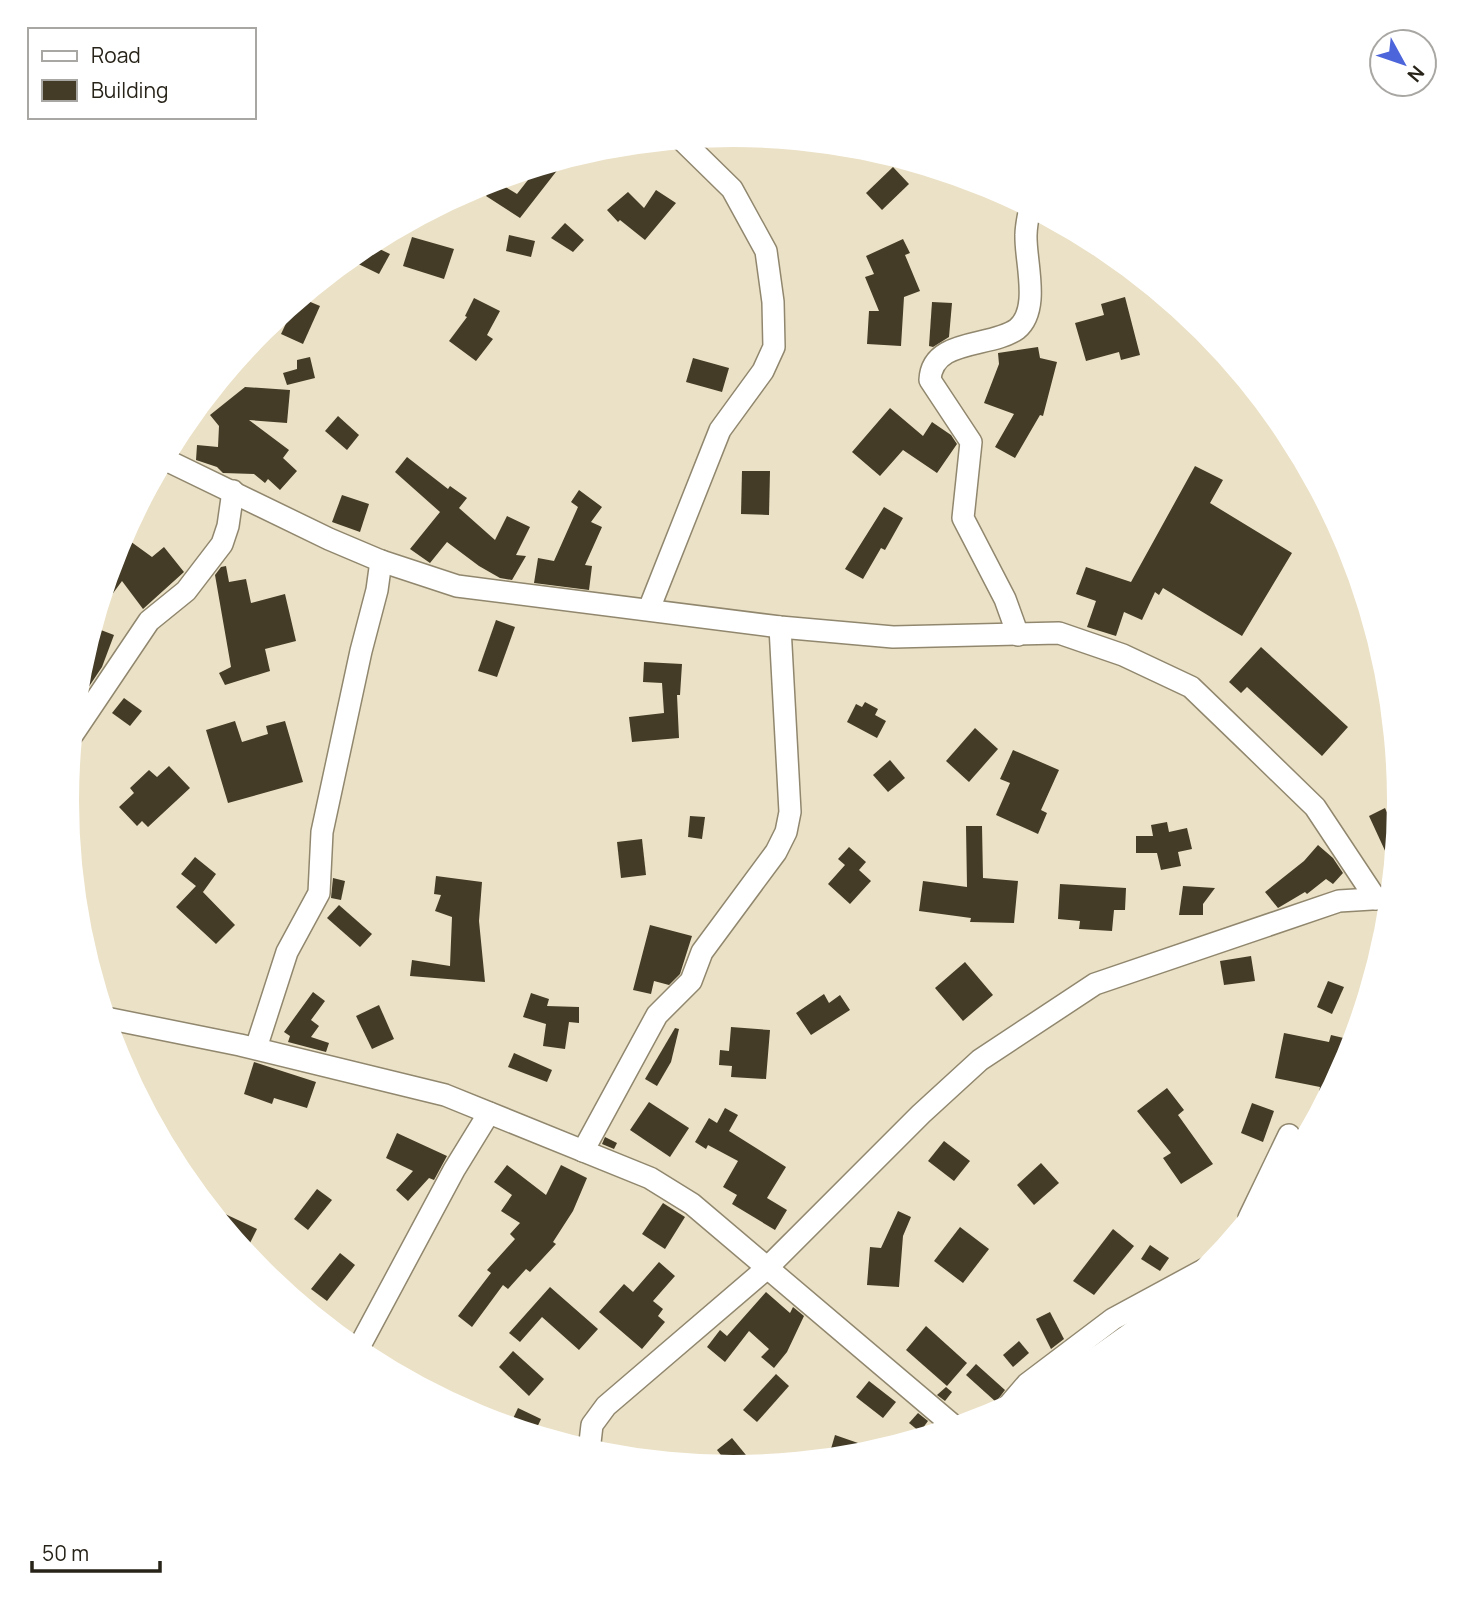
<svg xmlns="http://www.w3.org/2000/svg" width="1466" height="1603" font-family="Manrope,sans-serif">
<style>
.building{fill:#443c26}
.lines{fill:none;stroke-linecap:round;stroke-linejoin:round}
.minor-casing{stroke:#90876e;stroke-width:24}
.minor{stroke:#fff;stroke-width:21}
</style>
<rect width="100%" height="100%" fill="#ebe1c6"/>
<g class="building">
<path d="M566 159 520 218 486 196 496 181 517 194 538 167Z"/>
<path d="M893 167 909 184 882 210 866 193Z"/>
<path d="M656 190 676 203 645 240 620 220 618 222 607 210 628 192 644 208Z"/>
<path d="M565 223 584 240 573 252 551 238Z"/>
<path d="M509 235 535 241 531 257 506 251Z"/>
<path d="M412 237 454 249 444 279 403 266Z"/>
<path d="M903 239 910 253 905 255 920 291 904 297 901 346 867 344 869 311H879L865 277 874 274 866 256Z"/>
<path d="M369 244 390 254 379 274 348 259Z"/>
<path d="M1125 297 1140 355 1121 360 1119 352 1086 361 1075 323 1104 315 1101 304Z"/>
<path d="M301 298 320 306 303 344 281 334 296 302Z"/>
<path d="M474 298 500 311 487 335 493 339 476 361 449 341 467 317 465 316Z"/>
<path d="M932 302 952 303 949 337 933 347 929 346Z"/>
<path d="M1038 347 1040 358 1057 362 1043 416 1040 415 1015 458 995 447 1014 414 984 403 999 364 998 353Z"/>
<path d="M310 357 315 378 287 385 283 373 297 369V360Z"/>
<path d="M693 358 729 368 722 392 686 382Z"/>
<path d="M245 387 290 390 287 423 249 420 289 450 283 458 297 471 280 490 268 479 265 483 254 474 223 473 217 467 196 460 197 445 218 447 219 426 210 415Z"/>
<path d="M890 408 923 436 932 422 951 435 957 444 937 473 903 450 880 476 852 452Z"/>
<path d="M338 416 359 435 347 450 325 431Z"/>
<path d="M407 457 448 489 450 486 467 498 459 508 495 540 507 516 530 527 516 555 526 556 512 580 500 578 479 566 447 542 430 563 410 549 440 512 395 472Z"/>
<path d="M1195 466 1223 480 1210 503 1292 553 1242 636 1163 588 1159 595 1155 592 1142 620 1124 612 1116 636 1087 627 1096 601 1076 594 1086 567 1131 582Z"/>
<path d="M742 471H770L769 515 741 514Z"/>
<path d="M579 490 602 507 591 522 602 527 585 565 592 566 589 590 534 583 538 558 554 561 578 507 571 502Z"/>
<path d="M342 495 369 504 360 532 332 522Z"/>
<path d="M884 507 903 518 885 550 881 548 863 579 845 569Z"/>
<path d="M123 536 152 557 164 547 184 572 143 609 122 581 100 611Z"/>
<path d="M226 566 229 582 246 579 251 603 285 594 296 641 265 649 270 671 225 685 219 673 231 667 215 575 221 567Z"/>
<path d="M496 620 515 627 497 677 478 671Z"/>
<path d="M93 627 114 635 102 667 88 688 80 687 82 675 79 674Z"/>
<path d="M1261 647 1348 727 1322 756 1247 687 1241 693 1229 682Z"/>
<path d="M644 662 682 664 680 695H677L679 738 632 742 629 717 664 713 662 683 643 682Z"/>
<path d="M124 698 142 711 130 726 112 713Z"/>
<path d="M865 702 878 709 875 715 886 721 877 738 847 722 856 704 862 707Z"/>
<path d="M235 721 242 742 268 734 266 726 285 721 303 782 228 803 206 730Z"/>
<path d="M975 728 998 749 969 782 946 761Z"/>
<path d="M1013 750 1059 770 1041 810 1047 813 1038 834 996 815 1010 783 1000 779Z"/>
<path d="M890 760 905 778 888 792 873 775Z"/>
<path d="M169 766 190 788 148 827 142 821 137 826 119 807 134 793 130 788 149 770 157 777Z"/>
<path d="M1385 808 1396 833 1393 868 1369 816Z"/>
<path d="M690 816 705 817 702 839 688 837Z"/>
<path d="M1167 822 1169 832 1187 828 1192 849 1178 852 1181 866 1161 870 1157 853H1136V836H1153L1151 825Z"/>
<path d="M966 826H982L983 878 1018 881 1014 923 970 922 971 918 919 911 923 881 967 887Z"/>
<path d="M642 839 646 875 621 878 617 842Z"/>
<path d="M1318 845 1333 858 1343 873 1333 884 1326 879 1307 894 1305 892 1278 908 1265 892 1304 861Z"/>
<path d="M849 847 866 862 859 870 871 881 850 904 828 884 845 865 838 859Z"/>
<path d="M195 857 216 874 203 892 200 889 235 925 216 944 176 907 196 886 181 874Z"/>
<path d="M436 876 482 882 479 921 485 982 410 976 412 960 450 966 452 917 435 911 441 895 434 894Z"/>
<path d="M333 878 345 881 341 900 331 898Z"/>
<path d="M1060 884 1126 888 1125 910H1114L1112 931 1079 929 1080 921 1058 919Z"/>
<path d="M1183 886 1215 888 1203 904V915H1179Z"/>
<path d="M339 905 372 934 360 947 327 918Z"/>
<path d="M650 925 692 936 680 974 669 985 654 981 651 994 633 990Z"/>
<path d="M1251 956 1255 981 1224 985 1220 961Z"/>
<path d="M965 962 993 995 963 1021 935 988Z"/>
<path d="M1328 981 1344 987 1332 1014 1317 1007Z"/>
<path d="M313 992 325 1001 311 1020 319 1026 311 1037 329 1043 326 1052 288 1042 290 1036 284 1032Z"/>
<path d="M531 993 549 999 547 1006 579 1007V1023L569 1022 565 1049 543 1046 546 1024 523 1017Z"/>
<path d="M824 994 829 1003 840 995 850 1010 811 1035 796 1013Z"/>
<path d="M379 1005 394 1039 372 1049 356 1016Z"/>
<path d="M731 1027 770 1030 766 1079 731 1077 732 1066 719 1065 720 1050 729 1051Z"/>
<path d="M675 1028 679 1029 671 1062 657 1086 645 1079Z"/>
<path d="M1284 1033 1329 1042 1331 1035 1352 1040 1348 1058 1319 1113 1315 1112 1320 1087 1275 1078Z"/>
<path d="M514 1053 552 1070 547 1082 508 1067Z"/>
<path d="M254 1062 316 1082 307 1108 274 1098 272 1104 244 1094Z"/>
<path d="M1167 1088 1184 1110 1178 1115 1213 1164 1181 1184 1163 1158 1171 1153 1137 1111Z"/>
<path d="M649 1102 689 1128 670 1157 630 1130Z"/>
<path d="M1252 1103 1274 1111 1263 1142 1241 1133Z"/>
<path d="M725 1108 738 1115 729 1131 786 1167 767 1198 787 1210 775 1230 732 1204 737 1195 723 1187 738 1161 708 1145 706 1149 695 1142 709 1118 717 1123Z"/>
<path d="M397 1133 447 1156 434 1180 429 1178 408 1201 396 1190 413 1171 386 1158Z"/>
<path d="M605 1137 617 1143 614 1149 602 1144Z"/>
<path d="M944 1141 970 1161 954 1181 928 1161Z"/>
<path d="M1041 1163 1059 1183 1034 1205 1017 1185Z"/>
<path d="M507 1165 546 1195 561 1165 587 1178 573 1211 553 1242 556 1244 530 1272 526 1269 508 1289 503 1285 472 1327 458 1316 491 1273 487 1270 515 1239 510 1234 520 1223 501 1211 512 1195 494 1182Z"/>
<path d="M317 1189 332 1200 308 1230 294 1219Z"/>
<path d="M663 1203 685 1217 665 1249 642 1234Z"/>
<path d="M206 1205 257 1229 245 1253Z"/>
<path d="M898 1211 911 1217 903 1236 899 1287 867 1285 870 1247 881 1248Z"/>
<path d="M960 1227 989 1249 963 1283 934 1261Z"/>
<path d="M1113 1229 1134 1246 1094 1295 1073 1281Z"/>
<path d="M1150 1245 1169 1258 1160 1271 1141 1259Z"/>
<path d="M340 1253 355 1265 327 1301 311 1289Z"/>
<path d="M659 1262 675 1276 653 1301 663 1309 658 1316 665 1322 642 1349 599 1312 624 1284 633 1292Z"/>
<path d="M550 1287 598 1329 579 1350 542 1317 520 1342 509 1333Z"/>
<path d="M766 1292 790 1313 793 1307 804 1316 787 1352 774 1368 761 1357 769 1349 749 1331 725 1362 707 1347 720 1330 727 1336Z"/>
<path d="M1050 1312 1064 1339 1051 1349 1036 1319Z"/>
<path d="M926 1326 967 1363 947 1386 906 1350Z"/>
<path d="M1019 1341 1029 1353 1013 1367 1003 1355Z"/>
<path d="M513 1351 544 1379 529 1396 499 1367Z"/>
<path d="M976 1364 1005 1390 996 1402 966 1375Z"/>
<path d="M776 1374 789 1386 757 1422 743 1410Z"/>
<path d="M869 1381 896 1402 883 1418 856 1397Z"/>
<path d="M946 1387 952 1392 945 1401 937 1395Z"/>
<path d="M518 1408 541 1419 534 1434 509 1427Z"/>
<path d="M918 1413 928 1421 920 1432 909 1423Z"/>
<path d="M835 1435 858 1443 853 1456 828 1459Z"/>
<path d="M732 1438 755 1466 731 1468 717 1450Z"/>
</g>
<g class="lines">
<defs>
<g id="minor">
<path d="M164 459 329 539 381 561 457 586 780 627 893 637 1059 633 1123 655 1191 687 1246 740 1315 807 1376 899"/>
<path d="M649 609 720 430 763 371 774 347 773 302 766 251 732 189 682 140"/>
<path d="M1018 635 1005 599 963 518 971 442 930 380C932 338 991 348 1017 329 1041 309 1025 261 1026 235 1026 226 1028 217 1030 208"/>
<path d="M73 734 149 621 186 591 222 544 228 526 233 491"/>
<path d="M106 1018 240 1045 445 1095 650 1178 692 1204 955 1427"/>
<path d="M256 1048 287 952 319 893 322 832 361 651 377 590 381 561"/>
<path d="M583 1151 657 1015 691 981 702 952 776 852 786 832 790 812 780 627"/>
<path d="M1249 1218 1289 1135"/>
<path d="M357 1351 454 1170 489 1113"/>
<path d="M1008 1406 1027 1384 1113 1319 1209 1267"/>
<path d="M589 1451 592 1425 606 1406 766 1269 921 1114 980 1060 1095 984 1339 901 1388 898"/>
</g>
</defs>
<use href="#minor" class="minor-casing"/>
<use href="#minor" class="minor"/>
</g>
<path d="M0 0H1466V1603H0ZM79 801a654 654 0 1 1 1308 0a654 654 0 1 1-1308 0Z" fill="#fff" fill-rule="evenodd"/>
<rect x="28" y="28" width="228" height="91" fill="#ffffff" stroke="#a9a7a3" stroke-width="2"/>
<rect x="42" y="51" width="35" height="10" fill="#ffffff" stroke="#a9a7a3" stroke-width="2"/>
<text x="91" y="63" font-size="21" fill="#272319">Road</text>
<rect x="42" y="80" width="35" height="21" fill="#443c26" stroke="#a9a7a3" stroke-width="2"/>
<text x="91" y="98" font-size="21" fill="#272319">Building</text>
<g transform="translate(1403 63) rotate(130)"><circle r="33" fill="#ffffff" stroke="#a9a7a3" stroke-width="2"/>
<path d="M0-5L12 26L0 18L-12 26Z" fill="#4d65da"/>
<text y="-10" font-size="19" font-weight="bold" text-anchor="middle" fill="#272319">N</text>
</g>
<path d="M32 1561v10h128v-10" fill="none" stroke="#272319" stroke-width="3.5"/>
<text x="42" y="1561" font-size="21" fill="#272319" stroke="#ffffff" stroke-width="5" paint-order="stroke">50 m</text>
</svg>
